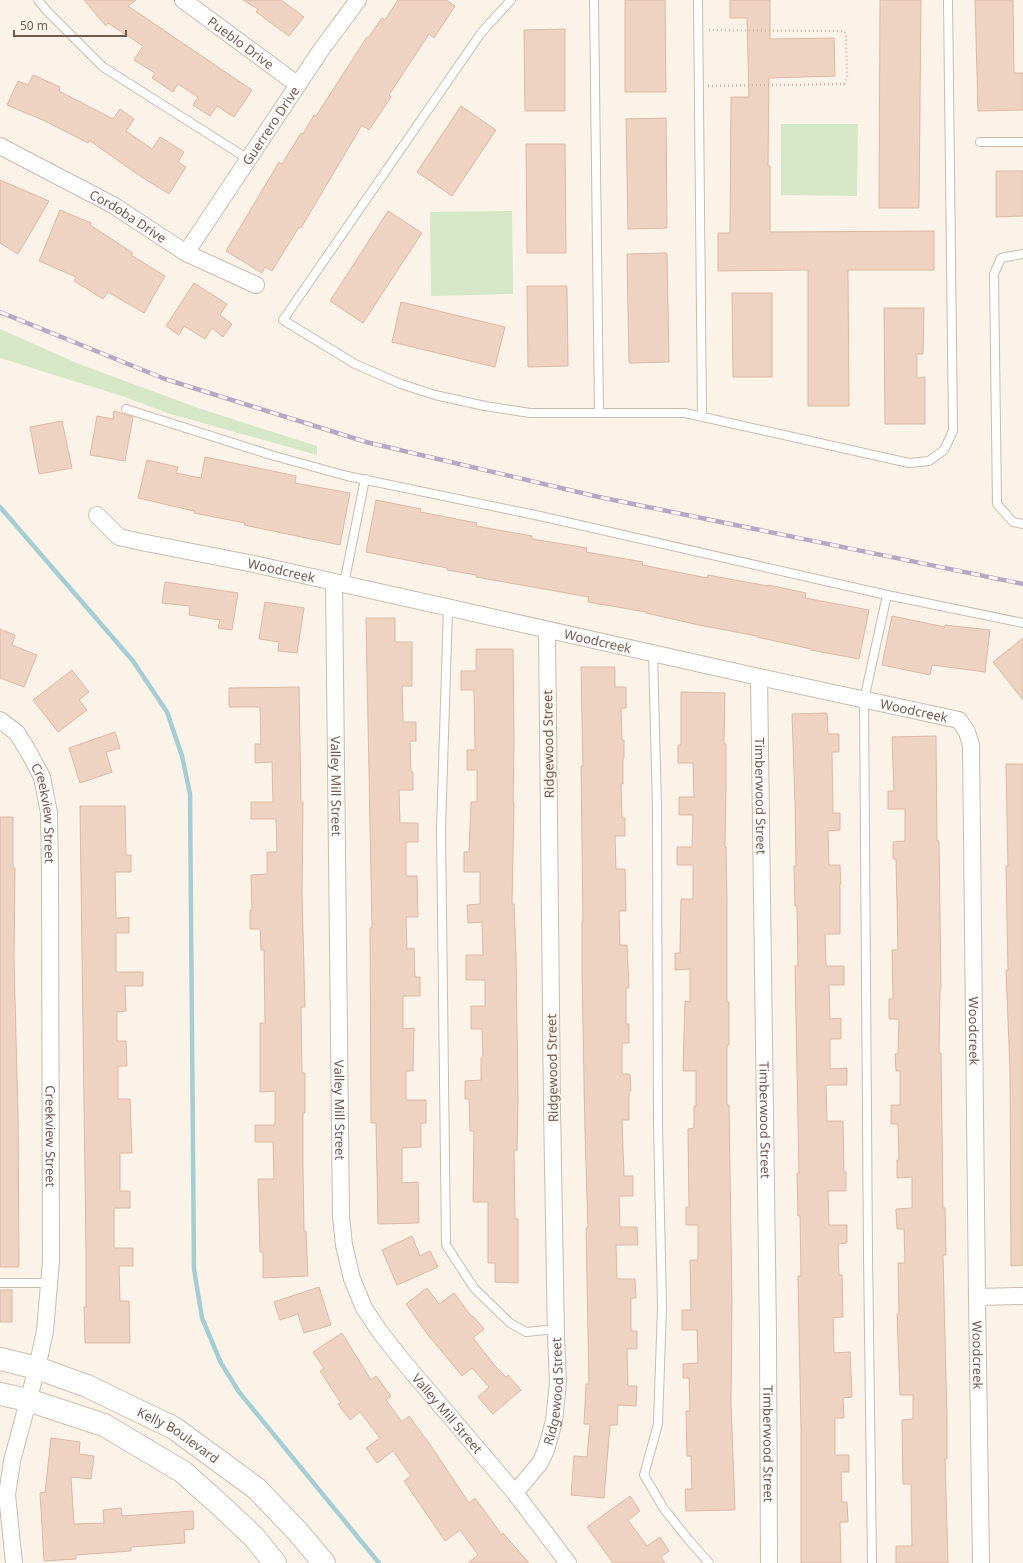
<svg xmlns="http://www.w3.org/2000/svg" width="1023" height="1563" font-family="'Noto Sans',sans-serif">
<style>
.green{fill:#d5e7c7}
.lines{fill:none;stroke-linecap:round;stroke-linejoin:round}
.stream{stroke:#a5ced4;stroke-width:4.5}
.building{fill:#eed2c2;stroke:#dfb8a3}
.service-casing{stroke:#ccbbaf;stroke-width:10}
.minor-casing{stroke:#ccbbaf;stroke-width:18}
.secondary-casing{stroke:#d0bdaf;stroke-width:24}
.path{stroke:#d3b5a5;stroke-width:2.5;stroke-dasharray:1 3;stroke-linecap:butt}
.service{stroke:#fff;stroke-width:8}
.minor{stroke:#fff;stroke-width:16}
.secondary{stroke:#fff;stroke-width:22}
.rail-casing{stroke:#b6a7c4;stroke-width:4.5}
.rail{stroke:#fef7ee;stroke-width:3;stroke-dasharray:9;stroke-linecap:butt}
.labels{text-anchor:middle;stroke-width:3.5;stroke-linejoin:round;paint-order:stroke}
.street-label{font-size:13px;fill:#735a4e;stroke:#fef7ee}
</style>
<rect width="100%" height="100%" fill="#fbf3e8"/>
<g class="green">
<path d="M781 124H858L857 196 781 195Z"/>
<path d="M512 211 513 294 431 296 430 212Z"/>
<path d="M0 329 79 364 201 409 317 446V455L167 413 125 397 0 358Z"/>
</g>
<g class="lines">
<path class="stream" d="M0 507 133 661 167 712 182 756 190 794 194 1269 202 1318 221 1363 239 1392 379 1563"/>
</g>
<g class="building">
<path d="M84 0H136L128 6 252 90 234 117 217 106 210 116 193 105 198 97 178 84 173 92 152 78 155 73 134 60 143 46 108 23 106 26Z"/>
<path d="M243 0H281L304 17 289 36 256 12 258 9Z"/>
<path d="M398 0H446L455 6 434 38 429 34 389 95 391 97 369 130 362 125 301 228 299 227 272 271 265 267 262 273 226 251 279 162 282 164 301 133 303 134 314 115 316 116 367 37 368 38 382 18 385 20Z"/>
<path d="M625 0H665L666 92H625Z"/>
<path d="M730 0H770V39L834 38 835 76 769 78 768 166H770V232L934 231V270H848L849 406H808V270L718 271V233H730L731 97H749L747 18H730Z"/>
<path d="M880 0H921L919 208H879Z"/>
<path d="M975 0H1013L1014 73H1023V110L978 111Z"/>
<path d="M565 29V111H525L524 30Z"/>
<path d="M33 75 60 87 59 91 113 119 120 109 134 119 126 131 152 149 160 137 184 152 178 162 186 167 169 194 137 174 89 140 88 143 45 121 7 105 18 81 28 85Z"/>
<path d="M461 106 496 130 452 196 417 172Z"/>
<path d="M666 118 667 228 628 229 626 119Z"/>
<path d="M526 144H565L566 253H527Z"/>
<path d="M996 171H1023V216L996 217Z"/>
<path d="M0 180 49 201 18 254 0 243Z"/>
<path d="M60 210 91 223 90 225 133 253 131 255 165 276 144 313 108 292 103 299 74 281 76 277 39 261Z"/>
<path d="M388 211 422 233 363 323 330 301Z"/>
<path d="M667 253 669 362 629 363 627 254Z"/>
<path d="M194 283 227 304 220 315 232 324 223 337 212 328 205 339 184 326 179 335 166 326Z"/>
<path d="M527 286H567L568 366 528 367Z"/>
<path d="M732 293H772V377H733Z"/>
<path d="M401 302 505 327 495 367 392 342Z"/>
<path d="M884 308H924L923 354H917V378L925 377V424H885Z"/>
<path d="M114 411 133 417 125 461 90 455 97 416 113 419Z"/>
<path d="M62 421 72 468 39 474 30 427Z"/>
<path d="M205 457 296 476 295 483 350 493 340 545 244 525 245 523 194 513V511L138 498 147 460 178 467 176 473 201 478Z"/>
<path d="M376 500 421 509 420 512 477 523 476 526 532 536V539L587 548 586 552 643 562 642 565 707 578 708 575 768 586V585L806 593 805 598 869 610 859 659 811 650V649L757 637V636L699 625 646 613V612L588 602 589 597 476 577V575L447 570V568L366 552Z"/>
<path d="M165 582 238 593 232 630 218 628 220 620 189 615 190 606 162 603Z"/>
<path d="M265 602 304 608 297 653 278 651 279 642 259 639Z"/>
<path d="M892 616 945 627V625L990 630 985 672 932 665 930 675 882 665Z"/>
<path d="M366 618H395V642H412V686H402L403 722H416V741H410L411 772H413V790H399L400 823H418V842H406V876H417L418 917H406L407 949 414 948 415 977H420V996H403V1029L414 1028 413 1071H406V1100H426V1123H421V1147L402 1148V1183L418 1182 419 1223 378 1224 376 1123H371L370 928H372Z"/>
<path d="M0 629 15 635 12 645 37 655 24 687 0 678Z"/>
<path d="M1023 638V700L993 662Z"/>
<path d="M476 649H513L514 742 513 803H514L512 904H514L516 954 518 1099 517 1150H514L515 1219H518V1283L495 1282V1263H488V1202H473L474 1131H470L469 1099H465V1081L481 1080V1058H483L482 1029H471V1006H485V980H466V955H483L482 922 468 923 467 905 480 904V872H464V852H469L471 802H477V770H467V750H475L474 690H461V671H476Z"/>
<path d="M581 667H615V687H626V708H621L622 740H624V758H623V784H621L622 818H625V836H615L616 869H625L626 911H619L620 945H627L629 988H626V1024H629V1043H622V1074H630L631 1091H629V1120H622L624 1176H633V1196H619L620 1227H637L638 1245H616L617 1279H635L636 1298H631V1331H637V1349H627L628 1386H637L636 1406 618 1405 617 1425H610L604 1498 571 1495 574 1456 587 1457 590 1424H584L586 1384H589L586 1228H588L585 1133 582 972V921H583L581 766H583Z"/>
<path d="M72 670 89 692 79 700 87 710 58 732 33 700Z"/>
<path d="M299 687 301 802H303L302 892 305 1007H301L302 1073H305V1113H303V1165L304 1231H306L308 1276 263 1278V1252H260L258 1179H274L273 1142H255V1125H275V1091L260 1092V1023H265L264 950H261L260 929H250V910H252L251 875 267 874V852H277L276 819H251V802H273L272 762 255 763V744H261L260 707H229V688Z"/>
<path d="M681 692 725 693 724 744H726V786L725 847H726L727 899V1002H729V1045H727V1105H729L732 1301 731 1403 735 1510 686 1511 685 1489H692L691 1456H687L686 1411H690L689 1378H683V1364L698 1363 697 1330H682V1310H691L690 1260H698V1225H686V1207H689L688 1129 694 1128V1106H696V1071H683L685 1001 690 1002V969L675 970V953H680L681 899H693V865H677V847H692L693 815H679V797H694L693 763H678V745H681Z"/>
<path d="M827 713 828 734H839V752H832L833 813H840V830L828 831 829 865H840L841 884H840V934H825L826 966H844V985H829L830 1019 841 1018V1039H830V1069L847 1068V1085H826L827 1121H843L844 1172H846V1191H828L829 1225H847V1243L838 1244 839 1275H842L843 1317 833 1318 834 1353 850 1352 852 1397 843 1398 844 1418H835V1455H849V1472H841L842 1502H847L848 1522H840L841 1563H801V1431L798 1276H801L800 1216H798L797 1173H799L795 966H798L797 906H795L794 866H796L795 803 792 714Z"/>
<path d="M115 732 120 748 106 752 112 772 80 783 69 748Z"/>
<path d="M936 736 937 841H939L941 989H940L939 1053H941L943 1208H945L946 1255H943L947 1419V1459H945L948 1563H896V1546H912L911 1484H903L902 1420 913 1419V1395H900L897 1314H899L898 1263H905L904 1229H897L896 1209 912 1208V1177L897 1178V1160H899L898 1124H891V1105H900V1071H896L895 1054 898 1053 899 1019H889V999H893L892 950H898L896 859H893V842L905 841V809H888V791H894L892 737Z"/>
<path d="M1006 764H1023V1265L1011 1266 1010 1071 1006 970H1008L1006 866H1008Z"/>
<path d="M80 806H125L126 855H131V872H115L116 918 129 917V933H116V972H143V986H125L126 1011 117 1012V1041H126L127 1066H118V1099H130L132 1153H120V1191H130V1208H114V1248H133V1266H119L120 1301H129L130 1343H85L84 1307H86V1248Z"/>
<path d="M0 817H13V868H15L14 960 18 1114 19 1267H0Z"/>
<path d="M412 1236 420 1256 430 1251 438 1267 397 1285 382 1250Z"/>
<path d="M319 1287 331 1325 304 1333 298 1314 280 1320 274 1302Z"/>
<path d="M427 1288 439 1304 454 1293 472 1317 473 1316 484 1329 473 1338 496 1367 506 1377 508 1375 521 1390 493 1414 478 1397 489 1387 472 1368 462 1376 428 1335 406 1304Z"/>
<rect x="0" y="1290" width="12" height="32"/>
<path d="M342 1333 371 1380 376 1376 391 1396 386 1400 402 1422 409 1416 431 1446 469 1503 475 1498 502 1535 503 1533 529 1563H468L478 1555 460 1530 445 1541 404 1481 411 1476 393 1451 377 1463 366 1448 380 1438 360 1412 350 1420 338 1404 341 1403 320 1371 324 1369 313 1352Z"/>
<path d="M51 1438 80 1442 79 1454 94 1456 91 1479 71 1477 74 1524 104 1523 103 1510 121 1508 122 1516 193 1511 194 1529 184 1530 185 1543 131 1547V1551L76 1555V1559L44 1561 40 1493 45 1492Z"/>
<path d="M630 1496 640 1511 628 1520 647 1546 660 1537 669 1551 661 1557 665 1563H613L587 1527Z"/>
</g>
<g class="lines">
<defs>
<g id="service">
<path d="M38 0 47 11 103 67 248 159"/>
<path d="M511 0 481 33 283 320 355 364 401 384 435 395 485 406 530 413H685L909 463 929 461 944 450 953 431 948 0"/>
<path d="M594 0 599 413"/>
<path d="M698 0 702 416"/>
<path d="M980 142H1023"/>
<path d="M1023 254 1001 258 994 274 997 504 1013 522 1023 524"/>
<path d="M126 409 271 455 347 476 540 516 887 595 1023 623"/>
<path d="M344 584 365 479"/>
<path d="M448 608 441 829 446 1245 474 1288 510 1323 526 1332 556 1329"/>
<path d="M653 654 657 807 658 1125 662 1306 658 1424 644 1475 664 1509 688 1539 709 1563"/>
<path d="M0 1283H50"/>
<path d="M872 1563 868 1254 864 700 887 595"/>
</g>
<g id="minor">
<path id="s1" d="M183 0 298 85"/>
<path id="s2" d="M0 146 113 205 186 253 256 285"/>
<path id="s3" d="M186 253 321 50 358 0"/>
<path id="s4" d="M97 515 119 537 141 542 254 564 759 677 959 720 967 732 971 745 977 1297 981 1563"/>
<path id="s5" d="M334 582 341 1217 344 1245 352 1279 364 1308 380 1332 402 1360 515 1493 568 1563"/>
<path id="s6" d="M759 677 768 1334 769 1563"/>
<path id="s7" d="M0 720 17 733 28 751 42 777 49 813 50 873 51 1261 45 1331 37 1368 12 1461 7 1495 14 1563"/>
<path d="M977 1297 1023 1296"/>
<path id="s8" d="M515 1493 540 1463 546 1450 554 1421 558 1382 556 1338 552 1107 547 631"/>
</g>
<g id="secondary">
<path id="s9" d="M0 1359 37 1368 87 1386 174 1428 257 1489 298 1532 324 1563"/>
<path d="M0 1394 28 1400 104 1425 183 1472 220 1505 254 1537 275 1563"/>
</g>
</defs>
<use href="#service" class="service-casing"/>
<use href="#minor" class="minor-casing"/>
<use href="#secondary" class="secondary-casing"/>
<path class="path" d="M708 86 844 84 847 77 846 34 843 31 709 30"/>
<use href="#service" class="service"/>
<use href="#minor" class="minor"/>
<use href="#secondary" class="secondary"/>
<defs>
<path id="rail" d="M0 312 165 379 366 442 599 497 1023 584"/>
</defs>
<use href="#rail" class="rail-casing"/>
<use href="#rail" class="rail"/>
</g>
<g class="labels">
<g class="street-label">
<text dy="5" stroke="none"><textPath href="#s1" startOffset="72">Pueblo Drive</textPath></text>
<text dy="5" stroke="none"><textPath href="#s3" startOffset="153">Guerrero Drive</textPath></text>
<text dy="5" stroke="none"><textPath href="#s2" startOffset="146">Cordoba Drive</textPath></text>
<text dy="5" stroke="none"><textPath href="#s4" startOffset="197">Woodcreek</textPath></text>
<text dy="5" stroke="none"><textPath href="#s4" startOffset="521">Woodcreek</textPath></text>
<text dy="5" stroke="none"><textPath href="#s4" startOffset="845">Woodcreek</textPath></text>
<text transform="translate(548 744) rotate(-91)" y="5">Ridgewood Street</text>
<text dy="5" stroke="none"><textPath href="#s5" startOffset="204">Valley Mill Street</textPath></text>
<text dy="5" stroke="none"><textPath href="#s6" startOffset="119">Timberwood Street</textPath></text>
<text dy="5" stroke="none"><textPath href="#s7" startOffset="108">Creekview Street</textPath></text>
<text dy="5" stroke="none"><textPath href="#s4" startOffset="1205">Woodcreek</textPath></text>
<text transform="translate(552 1068) rotate(-91)" y="5">Ridgewood Street</text>
<text dy="5" stroke="none"><textPath href="#s5" startOffset="528">Valley Mill Street</textPath></text>
<text dy="5" stroke="none"><textPath href="#s6" startOffset="443">Timberwood Street</textPath></text>
<text dy="5" stroke="none"><textPath href="#s7" startOffset="432">Creekview Street</textPath></text>
<text dy="5" stroke="none"><textPath href="#s4" startOffset="1529">Woodcreek</textPath></text>
<text dy="5" stroke="none"><textPath href="#s8" startOffset="113">Ridgewood Street</textPath></text>
<text dy="5" stroke="none"><textPath href="#s5" startOffset="864">Valley Mill Street</textPath></text>
<text dy="5" stroke="none"><textPath href="#s9" startOffset="195">Kelly Boulevard</textPath></text>
<text dy="5" stroke="none"><textPath href="#s6" startOffset="767">Timberwood Street</textPath></text>
</g>
</g>
<path d="M14 30v6h112v-6" fill="none" stroke="#735a4e" stroke-width="2"/>
<text x="20" y="30" font-size="12" fill="#735a4e" stroke="#fef7ee" stroke-width="3" paint-order="stroke">50 m</text>
</svg>
